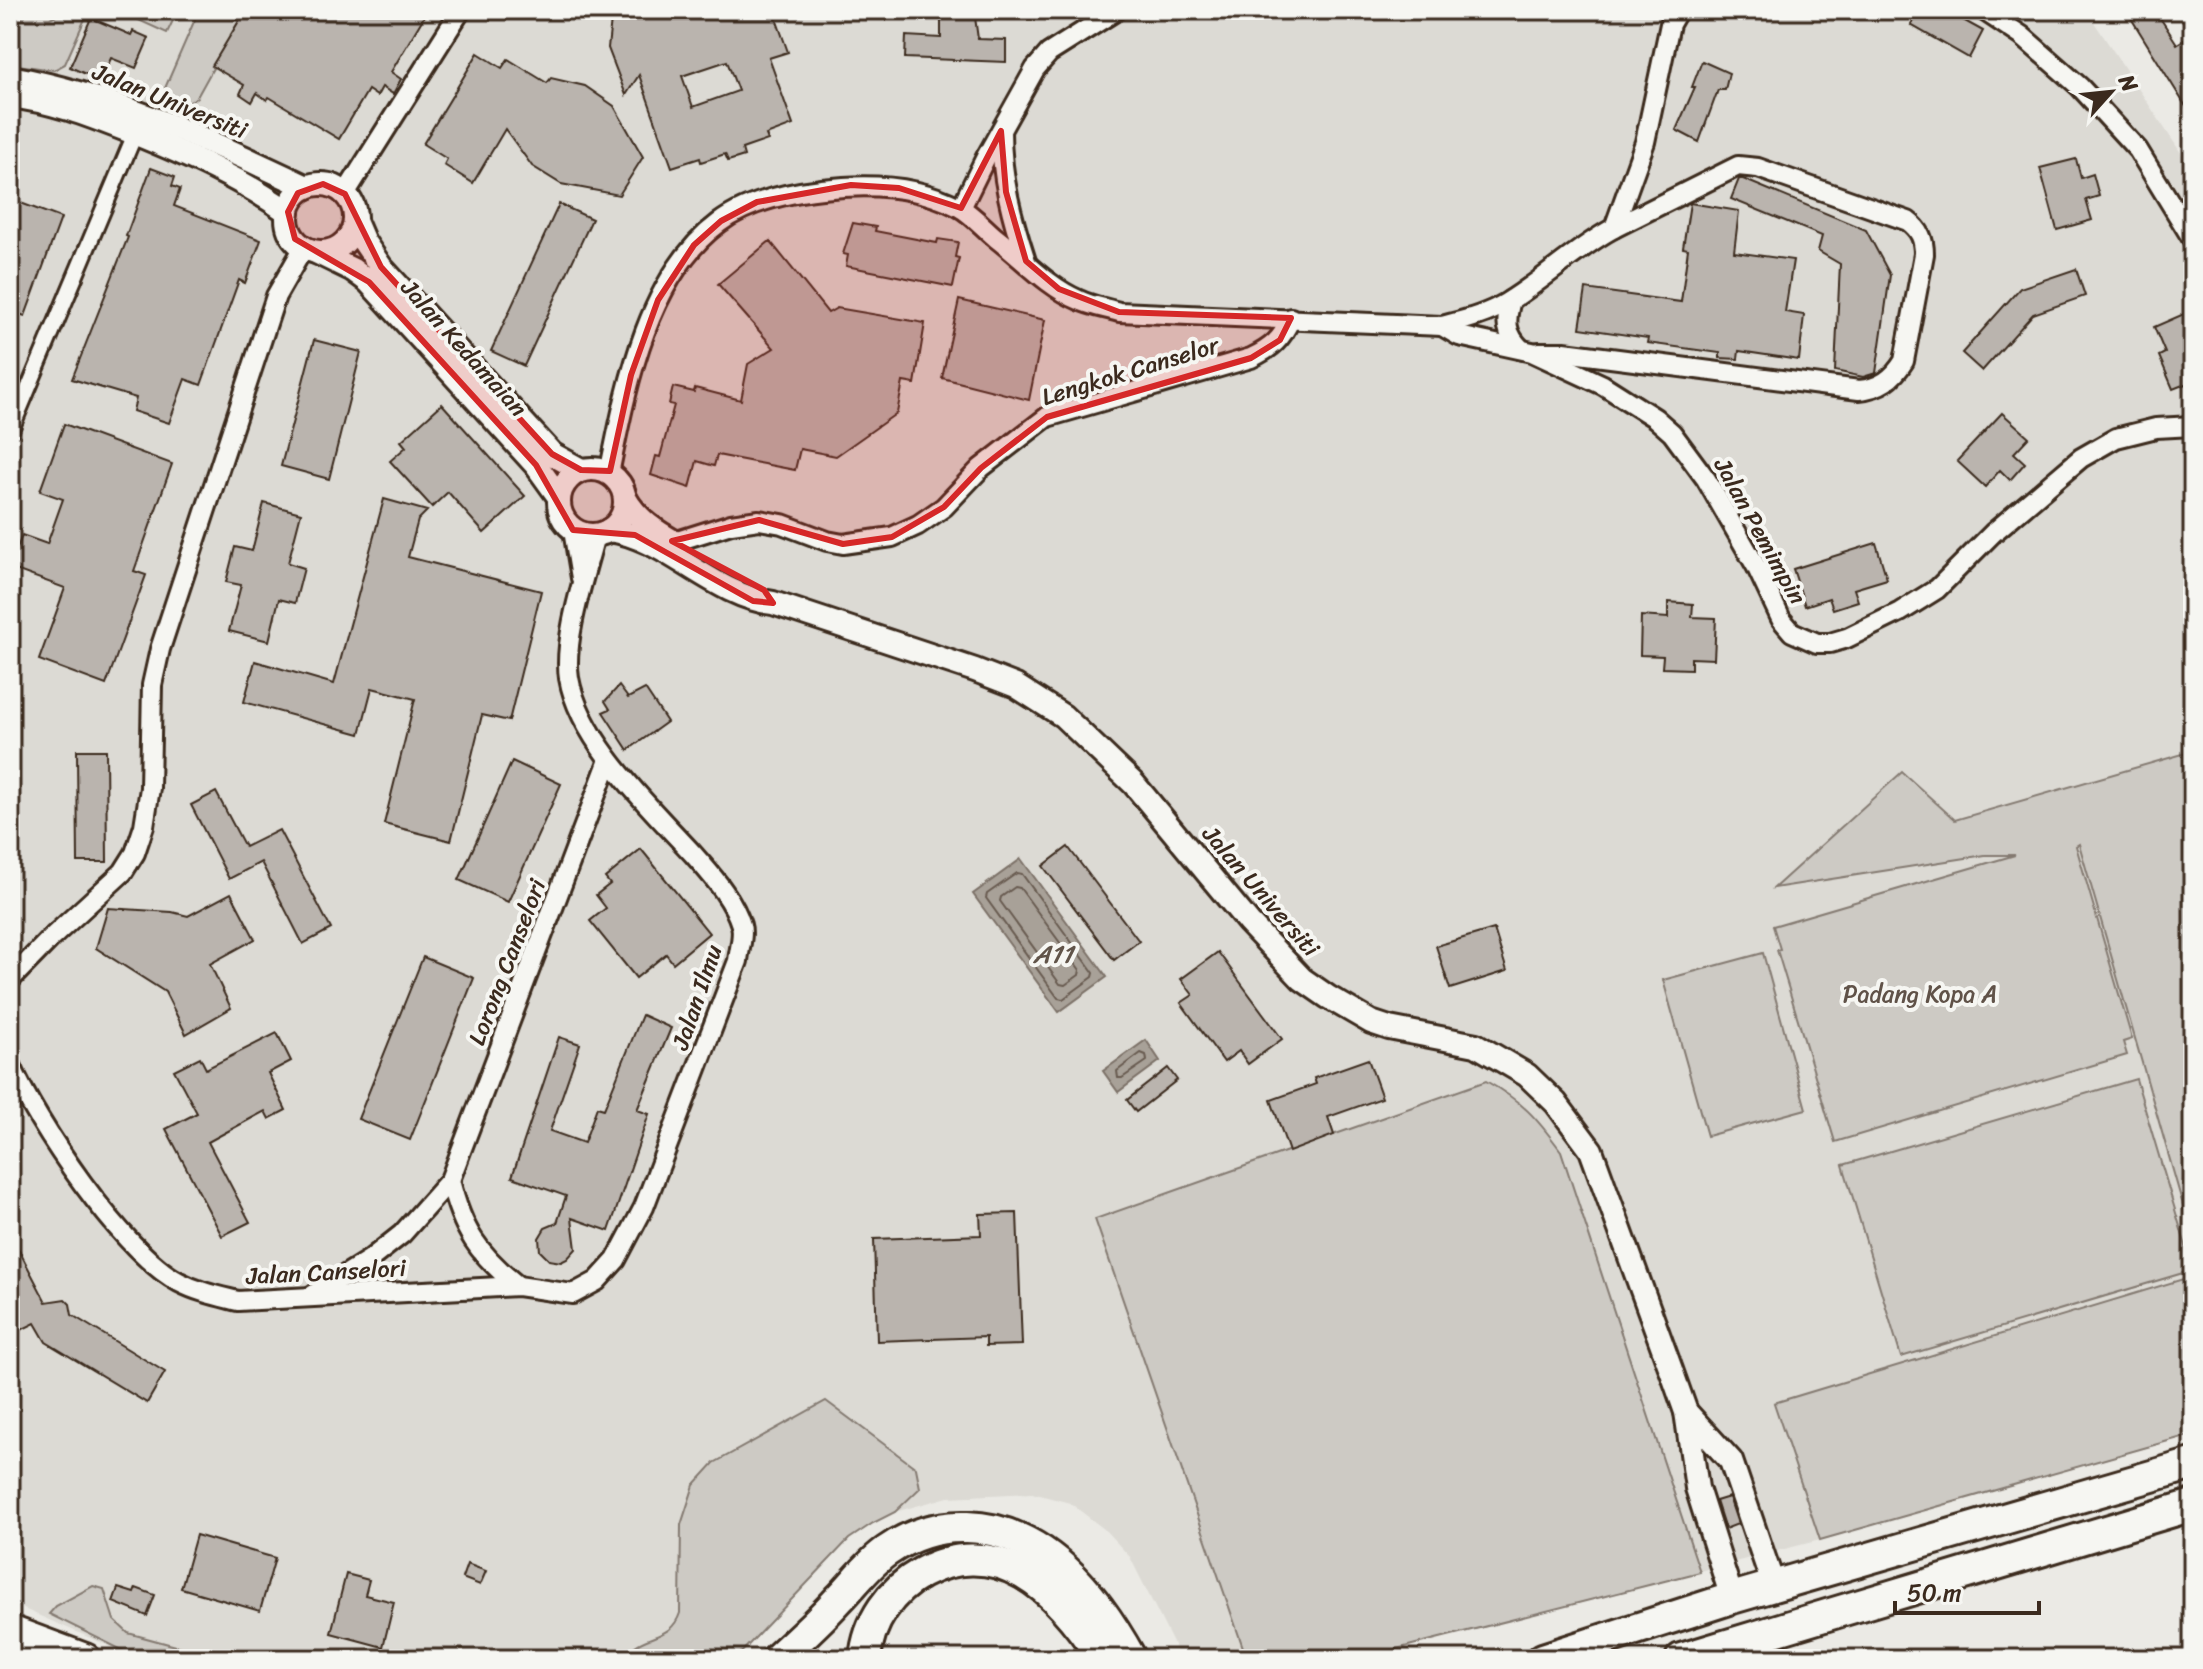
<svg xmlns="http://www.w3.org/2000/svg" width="2203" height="1669" font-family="Sriracha,sans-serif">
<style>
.built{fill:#dcdad4}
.green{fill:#cdcac4;stroke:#847a71;stroke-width:2}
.water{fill:#a8a198;stroke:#7c7167;stroke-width:2}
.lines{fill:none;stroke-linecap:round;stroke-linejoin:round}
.shore{stroke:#675a4f;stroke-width:2}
.building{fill:#bab4ae;stroke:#3b2a1e;stroke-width:2;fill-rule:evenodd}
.pedestrian-casing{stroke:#3b2a1e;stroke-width:20}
.minor-casing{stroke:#3b2a1e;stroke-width:24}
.tertiary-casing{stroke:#3b2a1e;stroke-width:28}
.trunk-casing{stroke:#3b2a1e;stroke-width:36}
.pedestrian{stroke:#f6f6f2;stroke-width:14}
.minor{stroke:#f6f6f2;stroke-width:18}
.tertiary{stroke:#f6f6f2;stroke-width:22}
.trunk{stroke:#f6f6f2;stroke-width:30}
.marked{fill:#d62828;fill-opacity:0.2;stroke:#d62828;stroke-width:6;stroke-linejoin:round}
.labels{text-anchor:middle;stroke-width:8;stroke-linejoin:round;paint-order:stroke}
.street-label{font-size:24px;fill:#3b2a1e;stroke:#f6f6f2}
.park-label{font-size:24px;fill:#605248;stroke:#f6f6f2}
.water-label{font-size:26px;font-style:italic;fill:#615449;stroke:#f6f6f2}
</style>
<rect width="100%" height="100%" fill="#ebeae5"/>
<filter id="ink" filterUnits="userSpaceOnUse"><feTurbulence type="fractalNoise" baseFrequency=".0125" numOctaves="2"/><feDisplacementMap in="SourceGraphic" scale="16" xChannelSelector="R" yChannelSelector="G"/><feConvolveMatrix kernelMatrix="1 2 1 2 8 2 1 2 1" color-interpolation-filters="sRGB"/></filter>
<g filter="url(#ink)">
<path class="built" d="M10 10H2086L2193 171V1435L1820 1540 1357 1659H1181L1130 1557 1104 1529 1070 1503 1032 1493 948 1497 895 1512 873 1523 849 1539 735 1659H139L10 1603Z"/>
<g class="green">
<path d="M67 10H178L167 33 130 16 96 10 93 14 88 12 65 64 54 70 10 64V19L50 18Z"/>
<path d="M199 10H222L239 21 197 97 174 113 165 109 167 97 162 95Z"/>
<path d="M2193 751V1240L2079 844 2076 846 2132 1039 2123 1042 2127 1055 1835 1142 1777 950 1780 949 1773 926 2015 855H1985L1774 888 1902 772 1955 820Z"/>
<path d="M1763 953 1806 1109 1707 1136 1663 980Z"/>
<path d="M2136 1079 2193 1270 1901 1357 1843 1165Z"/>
<path d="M1486 1081C1523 1102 1536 1117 1561 1151L1700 1572 1357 1659H1247L1095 1219Z"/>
<path d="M2193 1276V1434L1820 1540 1774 1403Z"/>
<path d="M826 1401 916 1468 920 1488 895 1512 873 1523 849 1539 735 1659H620C625 1655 630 1650 635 1646 653 1634 672 1637 680 1613L681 1525 694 1485 714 1463Z"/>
<path d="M93 1586 104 1589 114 1620 128 1633 224 1659H140L49 1614 56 1606Z"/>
<path d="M308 1651 334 1659H280L287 1653Z"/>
</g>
<g class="water">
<path d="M1021 859 1107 977 1059 1012 973 894Z"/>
<path d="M1146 1040 1160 1061 1118 1092 1103 1071Z"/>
</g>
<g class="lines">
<g class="shore">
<path d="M1017 873 1022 874 1094 973 1093 977 1063 999 1058 998 986 898 987 894Z"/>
<path d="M1015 887 1020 888 1080 970 1079 975 1065 985 1060 984 1000 901 1001 897Z"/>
<path d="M1141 1053 1146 1055 1147 1061 1122 1078H1118L1117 1071Z"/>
</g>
</g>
<g class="building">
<path d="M222 10H428L391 72 401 79 393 94 382 87 377 96 368 90 339 139 269 97 267 100 257 93 252 102 240 94 244 85 212 66 239 21Z"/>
<path d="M612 10H773L788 52 769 58 793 125 766 135 768 140 742 149 744 156 728 161 725 154 701 162 700 158 672 167 639 75 626 95 608 48ZM727 61 738 91 693 107 682 76Z"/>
<path d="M941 10H974L978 39 1006 40V62L905 58 906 36 941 38Z"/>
<path d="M1919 10H1945L1983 31 1969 58 1911 25Z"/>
<path d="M2126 10H2155L2177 44 2193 34V118Z"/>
<path d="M91 18 131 35 133 31 149 38 136 68 111 58 101 81 70 67Z"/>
<path d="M478 53 502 68 508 59 547 83 551 78 585 86 614 106 643 157 619 195 561 184 532 166 505 129 473 183 444 165 447 159 423 144Z"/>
<path d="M1702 61 1729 73 1725 90H1718L1699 142 1676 130 1695 87H1692Z"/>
<path d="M2076 159 2081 178 2093 174 2099 196 2086 200 2092 220 2057 230 2040 168Z"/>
<path d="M151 168 175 177 172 186 180 189 174 206 261 240 245 283 239 280 201 385 185 379 169 423 133 411 136 398 72 379 128 237 126 236Z"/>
<path d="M1739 179H1743L1866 230 1890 275 1876 373 1863 377 1835 371 1840 264 1818 251 1822 236 1731 199Z"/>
<path d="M10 199 61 218 25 316 10 311Z"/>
<path d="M1690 203 1739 211 1734 252 1793 260 1785 312 1804 315 1799 360 1739 351 1738 359 1720 358V353L1647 343 1648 338 1580 328 1586 289 1681 302 1688 249 1683 248Z"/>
<path d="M559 204 592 219 524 366 491 351Z"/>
<path d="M853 223 876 227 875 231 937 243 938 239 958 242 955 257 959 258 953 287 846 266 848 255 843 254Z"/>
<path d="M770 241 828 313 837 308 925 323 915 384 903 382 897 413 836 456 800 449 795 470 717 455 714 466 697 461 690 488 651 475 656 456 660 457 674 405 669 404 673 387 694 392 695 388 741 400 748 364 774 348 718 284Z"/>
<path d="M2076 269 2085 296 2033 314 1982 371 1962 353 2020 288Z"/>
<path d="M959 300 1045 320 1029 400 942 378Z"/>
<path d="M2193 310V381L2173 389 2159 356 2165 353 2154 327Z"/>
<path d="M314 340 361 352 329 479 281 466Z"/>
<path d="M442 404 525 496 484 533 448 492 432 507 390 461 406 447 401 441Z"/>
<path d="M2002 413 2029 437 2014 453 2025 463 2010 480 2000 470 1985 487 1957 461Z"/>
<path d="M64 424 172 464 134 571 146 575 106 685 39 660 65 588 10 568 22 535 47 544 63 499 40 491Z"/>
<path d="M384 499 427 511 418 520 408 557 541 591 509 721 482 715 451 841 384 824 415 699 372 688 360 734 244 702 255 661 334 684Z"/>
<path d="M264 503 301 513 288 563 304 568 295 603 279 599 269 641 229 631 241 585 226 582 235 547 252 551Z"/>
<path d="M1876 543 1887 579 1854 589 1858 601 1833 609 1829 598 1805 606 1793 569Z"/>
<path d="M1668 602 1693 604 1692 617 1716 618 1714 659 1691 658V669L1662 668 1663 656 1640 655 1641 616 1668 618Z"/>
<path d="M619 686 628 698 645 689 667 722 628 750 603 712 610 709 605 701Z"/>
<path d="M77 750H106L107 862H78Z"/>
<path d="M512 761 561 784 508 902 459 880Z"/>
<path d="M216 792 245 847 279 830 331 929 303 944 261 862 229 879 191 805Z"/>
<path d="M1068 847 1139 941 1114 960 1043 866Z"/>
<path d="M641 849 709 933 673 963 666 954 636 978 590 921 606 908 596 895 610 884 605 878Z"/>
<path d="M231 893 255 939 210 964 231 1008 186 1034 165 992 96 948 108 908 172 912 188 916Z"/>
<path d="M1494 929 1507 971 1450 989 1436 946Z"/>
<path d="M1218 952 1282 1039 1248 1064 1239 1051 1224 1062 1181 1003 1193 995 1181 979Z"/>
<path d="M423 957 474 978 410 1140 358 1119Z"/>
<path d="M642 1015 671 1028 637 1110 649 1114 609 1231 572 1218 576 1249 567 1259 561 1262 549 1260 540 1251 539 1238 545 1228 557 1223 566 1196 512 1177 559 1037 580 1044 550 1131 584 1143 597 1107 604 1109Z"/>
<path d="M277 1033 291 1061 268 1073 286 1110 269 1119 265 1111 208 1142 250 1222 222 1236 166 1129 197 1113 174 1070 200 1057 206 1069Z"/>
<path d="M1368 1059 1382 1098 1328 1117 1334 1135 1289 1152 1271 1100 1316 1084 1314 1078Z"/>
<path d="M1168 1068 1177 1080 1136 1112 1127 1100Z"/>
<path d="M1017 1213 1022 1345 986 1346V1337L877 1341 874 1239 981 1235 980 1214Z"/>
<path d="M10 1233 46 1302 65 1299 70 1304 72 1315 165 1372 147 1403 46 1342 35 1323 15 1333 10 1323Z"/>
<path d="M1729 1497 1738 1524 1725 1529 1716 1501Z"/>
<path d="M196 1535 275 1558 260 1611 181 1588Z"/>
<path d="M467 1564 486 1571 480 1585 462 1578Z"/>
<path d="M346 1574 369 1580 365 1595 394 1602 383 1647 331 1633Z"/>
<path d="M118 1588 134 1593 136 1588 155 1595 147 1616 113 1602Z"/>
</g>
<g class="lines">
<defs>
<path id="pedestrian" d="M10 432 135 134"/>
<g id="minor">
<path d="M1983 10 2022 36 2080 87 2138 150 2193 240"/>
<path d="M1001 131C1001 178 1012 218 1026 261"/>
<path d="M345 194 461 10"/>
<path d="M961 208 986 157 1035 69 1049 53 1117 10"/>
<path d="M1511 300C1505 321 1505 333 1521 349"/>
<path d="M1442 326 1459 336 1532 352 1603 385 1655 418 1672 433 1706 479 1756 566 1781 619 1792 632 1817 643H1830L1847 638 1900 612 1937 589 1993 533 2081 458 2116 438 2156 428 2193 426"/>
<path d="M1539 352H1564L1859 390C1880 388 1893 379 1904 361L1924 254C1924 239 1920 230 1908 221L1758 168 1738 166 1614 228"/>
<path d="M609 474C626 390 646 277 719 223 748 201 787 193 822 189 868 183 916 185 959 207 972 214 984 228 996 238 1022 258 1048 287 1079 300 1091 306 1106 308 1119 312L1442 326C1464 320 1486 315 1506 303 1544 280 1575 249 1614 228L1645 142 1670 24 1678 10"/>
<path d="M573 530 581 578"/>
<path d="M674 542 731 524 759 520 782 524 827 541 843 544 892 537 918 525 944 507 981 468 1047 417 1251 358C1272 348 1282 339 1291 318"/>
<path d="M10 980 50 939 123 872 135 853 144 826 150 788 152 685 160 649 276 296 304 247"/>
<path d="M10 1063C35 1122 123 1253 179 1282 198 1292 218 1296 238 1301L518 1286 573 1294 597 1281 616 1260 644 1207 738 961C739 950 744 935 741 925 733 898 712 876 694 855 651 808 580 742 569 678 563 638 585 575 595 535"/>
<path d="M450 1180C462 1230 478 1254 518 1286"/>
<path d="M313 1295 369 1260 402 1234 450 1180 609 760"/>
</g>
<g id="tertiary">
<path d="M10 77C114 95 212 142 307 187"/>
<path d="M10 96C54 101 93 117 134 133 188 155 240 178 288 212"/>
<circle cx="321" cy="218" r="34"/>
<path d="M355 221 364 242 381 267 552 454 581 470"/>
<path d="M316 252 353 270 369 282 536 465 559 497"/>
<circle cx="592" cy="502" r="33"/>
<path d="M625 498C637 520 657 532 678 544"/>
<path d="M609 530C666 537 713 596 773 603L975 670 1016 686 1063 716 1134 784 1249 923 1302 979 1328 997 1371 1022 1389 1028 1476 1045 1527 1075 1556 1103 1591 1150 1670 1367 1686 1412 1697 1488 1732 1598"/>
<path d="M1686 1412 1731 1461 1774 1587"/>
</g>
<g id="trunk">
<path d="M10 1631 85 1659"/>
<path d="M777 1659C798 1640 820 1620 839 1599 855 1583 868 1564 887 1551 911 1534 937 1526 967 1527 1045 1529 1096 1596 1131 1659"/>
<path d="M865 1659C871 1584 957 1533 1024 1574 1057 1593 1083 1628 1103 1659"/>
<path d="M1543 1659 1732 1598 2193 1464"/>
<path d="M1681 1659 2193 1505"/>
</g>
</defs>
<use href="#pedestrian" class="pedestrian-casing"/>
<use href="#minor" class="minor-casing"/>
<use href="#tertiary" class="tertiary-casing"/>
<use href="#trunk" class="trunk-casing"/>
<use href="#pedestrian" class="pedestrian"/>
<use href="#minor" class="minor"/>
<use href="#tertiary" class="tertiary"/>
<use href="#trunk" class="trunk"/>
</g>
</g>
<path class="marked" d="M1001 131 1006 192 1026 261 1059 289 1119 312 1291 318 1280 340 1251 358 1047 417 981 468 944 507 892 537 843 544 759 520 672 541 764 590 773 603 753 601 635 535 573 530 536 465 369 282 295 239 288 212 298 193 323 184 345 194 381 267 552 454 581 470 610 471 631 375 658 300 694 245 721 221 757 202 851 185 899 188 961 208Z"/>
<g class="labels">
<g class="street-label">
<text transform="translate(170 101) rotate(22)" y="8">Jalan Universiti</text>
<text transform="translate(464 348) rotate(48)" y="8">Jalan Kedamaian</text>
<text transform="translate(1130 371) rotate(-17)" y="8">Lengkok Canselor</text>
<text transform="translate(1760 531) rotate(61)" y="8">Jalan Pemimpin</text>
<text transform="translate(1261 891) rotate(49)" y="8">Jalan Universiti</text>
<text transform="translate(507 962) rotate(-69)" y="8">Lorong Canselori</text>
<text transform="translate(697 997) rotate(-71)" y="8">Jalan Ilmu</text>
<text transform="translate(326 1272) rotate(-3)" y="8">Jalan Canselori</text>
</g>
<g class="park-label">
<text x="1920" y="1002">Padang Kopa A</text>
</g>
<g class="water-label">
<text x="1053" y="963">A11</text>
</g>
</g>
<rect width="2203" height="1669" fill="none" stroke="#f6f6f2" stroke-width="40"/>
<rect x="20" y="20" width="2163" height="1629" fill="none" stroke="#3b2a1e" stroke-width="3" filter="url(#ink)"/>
<g transform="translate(2111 92) rotate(63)" stroke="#f6f6f2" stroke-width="6" paint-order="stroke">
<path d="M0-6L14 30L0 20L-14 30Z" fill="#3b2a1e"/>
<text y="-12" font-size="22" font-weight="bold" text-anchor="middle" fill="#3b2a1e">N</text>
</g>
<path d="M1895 1601v12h144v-12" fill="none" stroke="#3b2a1e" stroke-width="4"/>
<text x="1907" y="1601" font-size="24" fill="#3b2a1e" stroke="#f6f6f2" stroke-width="6" paint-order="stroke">50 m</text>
</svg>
